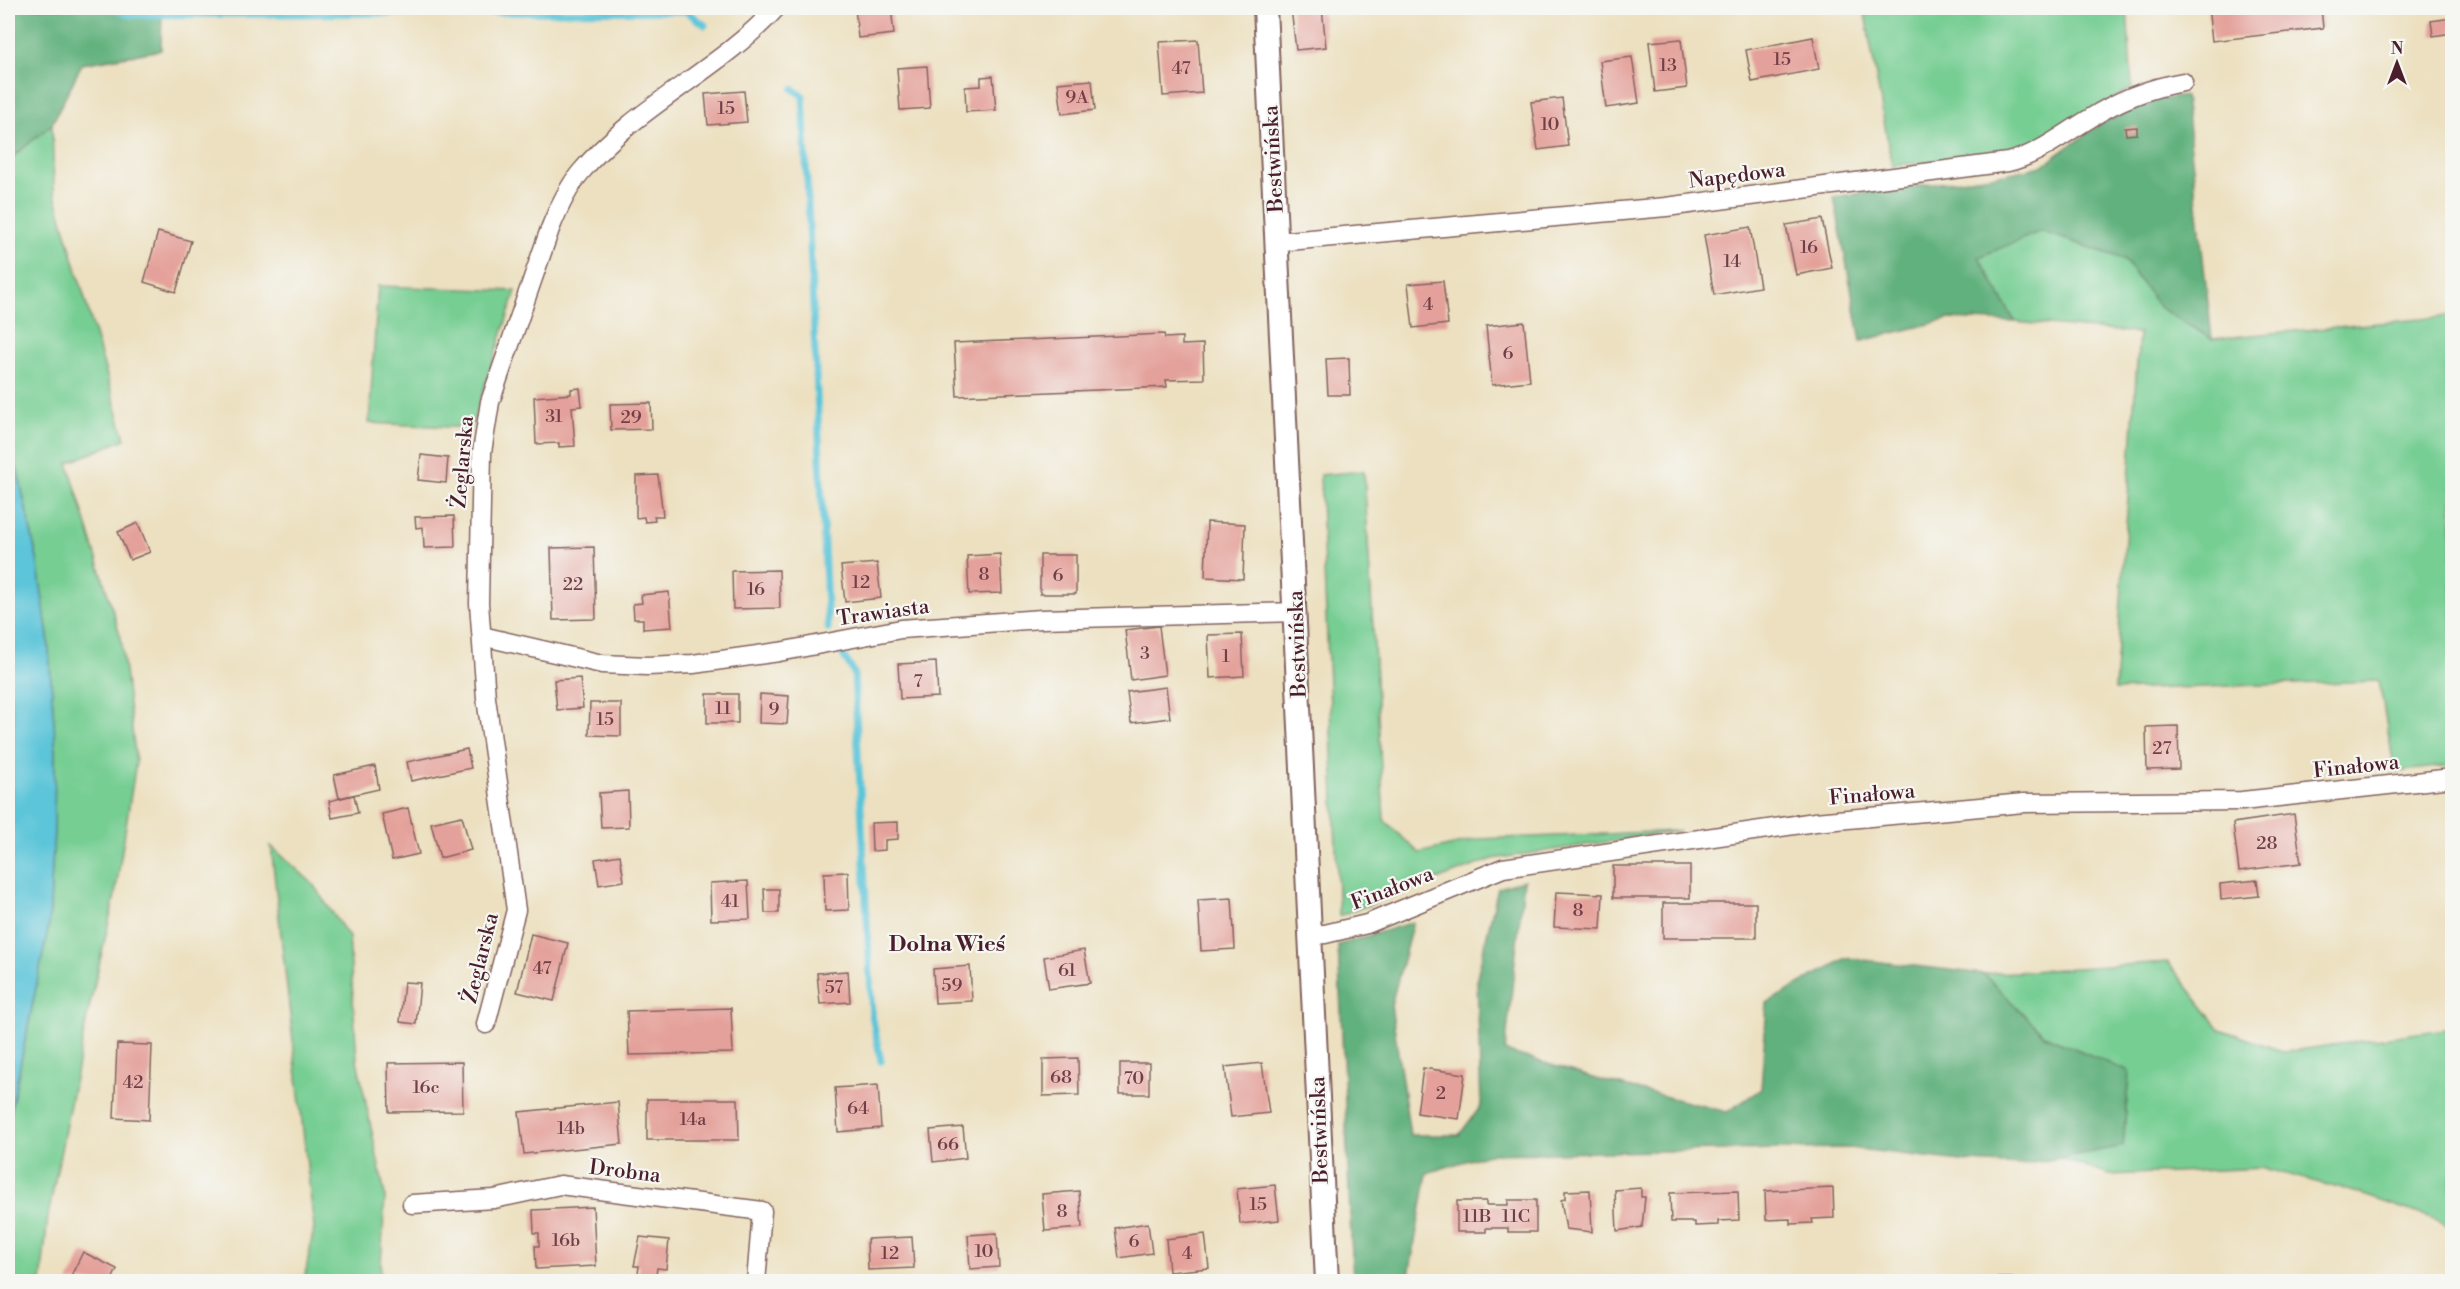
<svg xmlns="http://www.w3.org/2000/svg" width="2460" height="1289" font-family="'Libre Bodoni',serif">
<style>
.green{fill:#76ce93;stroke:#60765f;stroke-width:1.5}
.forest{fill:#60b17d;stroke:#556854;stroke-width:1.5}
.water{fill:#5cc5d9;stroke:#537282;stroke-width:1.5}
.lines{fill:none;stroke-linecap:round;stroke-linejoin:round}
.stream{stroke:#5cc5d9;stroke-width:7}
.building{fill:#e4a09a}
.minor-casing{stroke:#83635f;stroke-width:21}
.tertiary-casing{stroke:#83635f;stroke-width:26}
.minor{stroke:#fff;stroke-width:18}
.tertiary{stroke:#fff;stroke-width:22}
.labels{text-anchor:middle;stroke-width:4.5;stroke-linejoin:round;paint-order:stroke}
.number-label{font-size:18px;fill:#703f47}
.street-label{font-size:21px;fill:#4a1f2b;stroke:#f6f6f2}
.neighbourhood-label{font-size:22px;font-weight:bold;fill:#4a1f2b;stroke:#f6f6f2}
</style>
<rect width="100%" height="100%" fill="#f6f6f2"/>
<filter id="ink" filterUnits="userSpaceOnUse"><feTurbulence type="fractalNoise" baseFrequency=".0167" numOctaves="2"/><feDisplacementMap in="SourceGraphic" scale="12" xChannelSelector="R" yChannelSelector="G"/><feConvolveMatrix kernelMatrix="1 2 1 2 8 2 1 2 1" color-interpolation-filters="sRGB"/></filter>
<filter id="wash" filterUnits="userSpaceOnUse"><feTurbulence type="fractalNoise" baseFrequency=".008" numOctaves="4" result="noise"/><feDisplacementMap in="SourceGraphic" scale="24" xChannelSelector="R" yChannelSelector="G"/><feGaussianBlur stdDeviation="1.35" result="paint"/><feColorMatrix in="noise" values="0 0 0 0 0 0 0 0 0 0 0 0 0 0 0 0 0 1.4 0 .05"/><feComposite in="paint" operator="in"/></filter>
<g filter="url(#wash)">
<rect width="100%" height="100%" fill="#ece0c0"/>
<g class="green">
<path d="M1864 8H2127L2132 88 2050 135 2011 153 1892 166Z"/>
<path d="M52 124 54 191 125 439 68 463 121 638 136 762 115 895 87 1017 48 1216 41 1282 8 1281V1124L49 924 54 829 55 739 48 637 37 559 17 468 8 443V161Z"/>
<path d="M2041 231 2124 259 2160 308 2212 339 2452 316V765L2395 772 2379 681 2115 690 2139 333 2015 322 1979 257Z"/>
<path d="M378 286 516 291 471 428 369 423Z"/>
<path d="M1364 471 1384 820 1419 853 1479 839 1679 831 1493 859 1339 916 1320 475Z"/>
<path d="M271 846 312 883 349 937 357 1060 385 1195 380 1281H304L314 1228Z"/>
<path d="M2168 962 2220 1029 2284 1052 2452 1028V1228L2440 1221 2358 1193 2263 1168 2109 1175 2059 1158 2123 1146 2129 1072 2044 1035 1984 974Z"/>
</g>
<g class="forest">
<path d="M8 8H162L161 50 82 64 52 124 8 161Z"/>
<path d="M2185 96 2212 339 2160 308 2124 259 2041 231 1979 257 2015 322 1949 319 1861 341 1834 197 2006 174 2042 166 2100 124 2151 101Z"/>
<path d="M1524 880 1505 1051 1600 1080 1727 1112 1761 1089 1767 1003 1846 958 1984 974 2044 1035 2129 1072 2123 1146 2021 1165 1970 1162 1849 1148 1488 1154 1427 1173 1408 1281H1353L1338 945 1413 922 1391 1005 1410 1135H1459L1481 1106 1477 977 1498 888Z"/>
</g>
<path class="water" d="M8 443 17 468 37 559 48 637 55 739 54 829 49 924 8 1124V823L12 780 13 721 8 682Z"/>
<g class="lines">
<g class="stream">
<path d="M109 8 129 15 686 11 705 25"/>
<path d="M793 89 803 96 828 628"/>
<path d="M843 655 854 673 872 1015 881 1061"/>
</g>
</g>
<g id="blocks">
<g class="building">
<path d="M855 8H891L894 34 858 38Z"/>
<path d="M1291 8H1322L1326 47 1296 50Z"/>
<path d="M2208 8H2321L2323 28 2212 41Z"/>
<path d="M2452 18V33L2433 36 2431 21Z"/>
<path d="M1813 37 1819 69 1752 82 1746 50Z"/>
<path d="M1681 39 1687 88 1655 92 1649 42Z"/>
<path d="M1198 40 1202 93 1163 96 1159 42Z"/>
<path d="M1632 57 1639 103 1606 108 1600 61Z"/>
<path d="M927 66 930 108 900 110 897 68Z"/>
<path d="M993 76 996 110 966 112 965 87 981 86V77Z"/>
<path d="M1092 80 1095 110 1062 114 1058 83Z"/>
<path d="M744 91 747 122 708 125 705 94Z"/>
<path d="M1562 98 1568 146 1538 150 1531 102Z"/>
<path d="M2137 127V134L2126 135 2125 128Z"/>
<path d="M1822 219 1832 268 1796 275 1786 225Z"/>
<path d="M1750 227 1760 287 1714 295 1704 235Z"/>
<path d="M158 232 191 241 176 292 144 282Z"/>
<path d="M1443 281 1448 324 1413 328 1408 284Z"/>
<path d="M1524 322 1530 381 1492 385 1486 326Z"/>
<path d="M1164 334 1165 338 1182 337V345L1203 344 1204 379 1166 380 1167 387 957 396 954 343Z"/>
<path d="M1349 358 1350 395H1328L1326 359Z"/>
<path d="M580 388 582 406 572 407 575 446 559 447V443L536 444 534 397 571 394V389Z"/>
<path d="M651 403 652 429 611 430 610 404Z"/>
<path d="M421 455 448 458 446 483 418 480Z"/>
<path d="M658 475 663 516H654L655 521 645 522 644 517 636 518V476Z"/>
<path d="M454 516 455 547 424 548 423 527 416 528 415 517Z"/>
<path d="M1207 522 1245 524 1243 579 1205 577Z"/>
<path d="M138 523 150 552 130 560 118 532Z"/>
<path d="M594 547 596 619 553 620 551 548Z"/>
<path d="M1000 554 1002 593 969 594 967 556Z"/>
<rect x="1040" y="555" width="36" height="39"/>
<path d="M877 563 881 598 845 602 841 566Z"/>
<path d="M779 570 780 608 733 609 732 571Z"/>
<path d="M669 592 672 627 643 629V619H634L633 604 642 603 641 595Z"/>
<path d="M1159 626 1165 675 1131 680 1125 630Z"/>
<path d="M1242 634 1244 676 1210 678 1208 635Z"/>
<path d="M936 662 938 697 900 699 898 664Z"/>
<path d="M580 678 583 708 557 710 554 680Z"/>
<path d="M1166 687 1170 718 1131 723 1127 692Z"/>
<rect x="707" y="694" width="31" height="29"/>
<path d="M760 694 789 696 787 724 759 723Z"/>
<path d="M590 703H621V736L589 735Z"/>
<path d="M2178 726 2179 769 2147 770 2146 727Z"/>
<path d="M467 749 471 768 411 781 407 762Z"/>
<path d="M375 766 379 789 339 798 334 775Z"/>
<path d="M628 791 629 827 601 828 599 793Z"/>
<path d="M354 795 358 813 332 818 329 801Z"/>
<path d="M408 808 419 854 392 860 382 814Z"/>
<path d="M2294 814 2301 863 2239 871 2233 823Z"/>
<path d="M462 816 471 850 440 858 431 823Z"/>
<path d="M898 822V839L885 840V850L872 851 871 823Z"/>
<path d="M620 855 624 881 599 885 595 859Z"/>
<rect x="1613" y="866" width="77" height="32"/>
<path d="M848 872 849 910 825 911 824 873Z"/>
<path d="M2257 880 2259 896 2221 900 2220 884Z"/>
<path d="M748 881 750 919 711 920 710 883Z"/>
<path d="M764 889H779V913H765Z"/>
<path d="M1556 892 1603 894 1601 929 1554 927Z"/>
<path d="M1232 898 1235 949 1201 951 1198 900Z"/>
<rect x="1663" y="903" width="93" height="35"/>
<path d="M531 934 568 943 554 1001 517 992Z"/>
<path d="M1084 950 1090 983 1049 989 1044 957Z"/>
<path d="M970 966 972 1001 935 1003 933 969Z"/>
<path d="M848 971 850 1002 820 1004 817 973Z"/>
<path d="M404 982 420 983 416 1024 400 1022Z"/>
<path d="M731 1008 733 1053 629 1055 627 1011Z"/>
<path d="M117 1044 152 1045 149 1120 114 1118Z"/>
<path d="M1078 1058 1079 1095 1043 1096V1059Z"/>
<path d="M462 1062 463 1111 389 1112 388 1063Z"/>
<rect x="1120" y="1063" width="29" height="31"/>
<path d="M1262 1063 1269 1113 1231 1117 1225 1067Z"/>
<path d="M1423 1068 1465 1074 1459 1119 1417 1113Z"/>
<path d="M878 1085 881 1128 838 1132 835 1088Z"/>
<path d="M647 1099H738L739 1140H647Z"/>
<path d="M618 1102 622 1144 524 1154 519 1112Z"/>
<path d="M963 1127 966 1158 933 1162 930 1130Z"/>
<path d="M1275 1185 1279 1220 1240 1224 1237 1189Z"/>
<path d="M1641 1188V1197H1645L1642 1227 1617 1231 1615 1190Z"/>
<path d="M1833 1188 1834 1218 1812 1219 1813 1223 1790 1224V1219L1766 1220 1765 1191Z"/>
<path d="M1590 1190 1592 1232 1566 1229 1561 1200 1565 1199V1191Z"/>
<path d="M1079 1191 1082 1228 1045 1231 1042 1194Z"/>
<path d="M1738 1191 1739 1220 1718 1221V1225L1695 1226V1222H1671L1670 1193Z"/>
<path d="M1508 1200H1536V1232H1508V1228H1486V1232H1457V1201H1486V1205H1508Z"/>
<path d="M593 1207 596 1266 536 1269 535 1246H539V1233H534L533 1210Z"/>
<path d="M1148 1223 1152 1253 1119 1258 1115 1228Z"/>
<path d="M997 1233 999 1267 970 1269 968 1235Z"/>
<path d="M1205 1234 1209 1268 1169 1272 1166 1239Z"/>
<path d="M640 1237 669 1240 666 1269 657 1268 655 1282H637L639 1266H634Z"/>
<path d="M912 1237 914 1268 868 1270 867 1239Z"/>
<path d="M83 1252 117 1269 111 1282H68Z"/>
<path d="M1989 1278H2012V1282H1990Z"/>
<rect x="2066" y="1278" width="30" height="4"/>
</g>
</g>
</g>
<g filter="url(#ink)">
<use href="#blocks" fill-opacity="0" stroke="#83635f" stroke-width="1.5"/>
<g class="lines">
<defs>
<g id="minor">
<path d="M1277 242 1666 207 2008 162C2038 155 2062 135 2089 119 2118 100 2149 88 2183 82"/>
<path d="M482 636 602 664 647 666 693 664 779 652 901 629 1042 619 1296 612"/>
<path d="M1309 935 1325 934 1367 924 1503 868 1815 822 2024 803 2242 801 2452 778"/>
<path d="M486 1024 516 910 486 698 479 603 482 452 490 402 550 229C558 209 567 189 580 173 635 106 719 71 776 8"/>
<path d="M412 1204 494 1199 560 1185 762 1211 756 1282"/>
</g>
<path id="tertiary" d="M1265 8 1327 1282"/>
</defs>
<use href="#minor" class="minor-casing"/>
<use href="#tertiary" class="tertiary-casing"/>
<use href="#minor" class="minor"/>
<use href="#tertiary" class="tertiary"/>
</g>
</g>
<g class="labels">
<g class="number-label">
<text x="1782" y="65">15</text>
<text x="1668" y="71">13</text>
<text x="1181" y="74">47</text>
<text x="1077" y="103">9A</text>
<text x="726" y="114">15</text>
<text x="1550" y="130">10</text>
<text x="1809" y="253">16</text>
<text x="1732" y="267">14</text>
<text x="1428" y="310">4</text>
<text x="1508" y="359">6</text>
<text x="554" y="422">31</text>
<text x="631" y="423">29</text>
<text x="984" y="580">8</text>
<text x="1058" y="581">6</text>
<text x="861" y="588">12</text>
<text x="573" y="590">22</text>
<text x="756" y="595">16</text>
<text x="1145" y="659">3</text>
<text x="1226" y="662">1</text>
<text x="918" y="687">7</text>
<text x="723" y="714">11</text>
<text x="774" y="715">9</text>
<text x="605" y="725">15</text>
<text x="2162" y="754">27</text>
<text x="2267" y="849">28</text>
<text x="730" y="907">41</text>
<text x="1578" y="916">8</text>
<text x="542" y="974">47</text>
<text x="1067" y="976">61</text>
<text x="952" y="991">59</text>
<text x="834" y="993">57</text>
<text x="1061" y="1083">68</text>
<text x="1134" y="1084">70</text>
<text x="133" y="1088">42</text>
<text x="426" y="1093">16c</text>
<text x="1441" y="1099">2</text>
<text x="858" y="1114">64</text>
<text x="693" y="1125">14a</text>
<text x="571" y="1134">14b</text>
<text x="948" y="1150">66</text>
<text x="1258" y="1210">15</text>
<text x="1062" y="1217">8</text>
<text x="1477" y="1222">11B</text>
<text x="1516" y="1222">11C</text>
<text x="566" y="1246">16b</text>
<text x="1134" y="1247">6</text>
<text x="984" y="1257">10</text>
<text x="890" y="1259">12</text>
<text x="1187" y="1259">4</text>
</g>
<g class="street-label">
<text transform="translate(1273 159) rotate(-93)" y="7">Bestwińska</text>
<text transform="translate(1737 175) rotate(-7)" y="7">Napędowa</text>
<text transform="translate(462 462) rotate(-85)" y="7">Żeglarska</text>
<text transform="translate(883 612) rotate(-8)" y="7">Trawiasta</text>
<text transform="translate(1297 644) rotate(-92)" y="7">Bestwińska</text>
<text transform="translate(2356 766) rotate(-6)" y="7">Finałowa</text>
<text transform="translate(1872 794) rotate(-5)" y="7">Finałowa</text>
<text transform="translate(1392 888) rotate(-21)" y="7">Finałowa</text>
<text transform="translate(480 958) rotate(-76)" y="7">Żeglarska</text>
<text transform="translate(1319 1130) rotate(-92)" y="7">Bestwińska</text>
<text transform="translate(625 1171) rotate(7)" y="7">Drobna</text>
</g>
<g class="neighbourhood-label">
<text x="947" y="951">Dolna Wieś</text>
</g>
</g>
<rect width="2460" height="1289" fill="none" stroke="#f6f6f2" stroke-width="30"/>
<g transform="translate(2397 63)" stroke="#f6f6f2" stroke-width="4.5" paint-order="stroke">
<path d="M0-4.5L10 22L0 15L-10 22Z" fill="#4a1f2b"/>
<text y="-9" font-size="16" font-weight="bold" text-anchor="middle" fill="#4a1f2b">N</text>
</g>
</svg>
